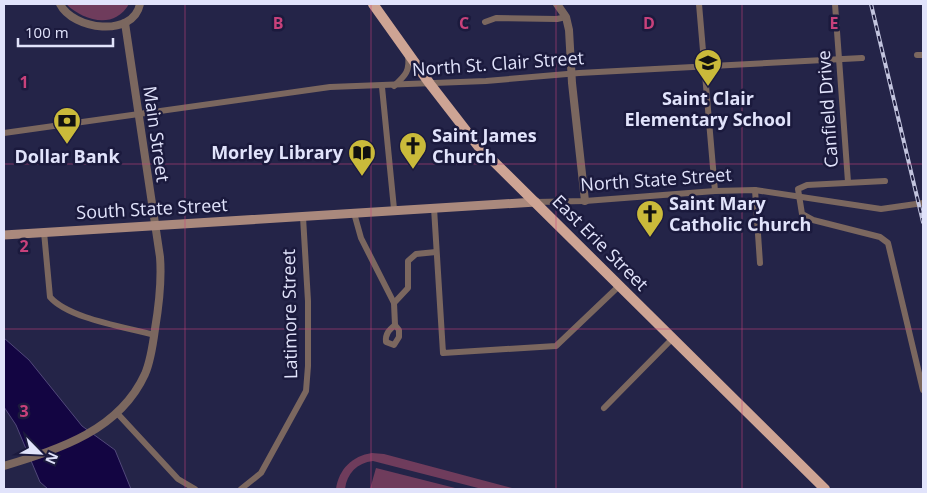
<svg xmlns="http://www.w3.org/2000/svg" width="927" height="493" font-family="'Open Sans',sans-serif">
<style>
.green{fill:#6f3c5c}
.water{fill:#130542;stroke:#51487a}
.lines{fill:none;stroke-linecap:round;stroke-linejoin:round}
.minor{stroke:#7b675f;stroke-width:6}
.tertiary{stroke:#7b675f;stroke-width:8}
.secondary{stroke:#aa897d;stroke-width:9}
.primary{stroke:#cea494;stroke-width:10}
.rail-casing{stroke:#c2c4de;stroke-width:4}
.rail{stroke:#1b1a3d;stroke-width:2;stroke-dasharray:5.5;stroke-linecap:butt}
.grid{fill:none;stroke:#c8417b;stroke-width:1;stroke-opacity:0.55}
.labels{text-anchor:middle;stroke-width:5;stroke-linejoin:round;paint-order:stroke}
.street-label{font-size:18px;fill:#e1e3fb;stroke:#1b1a3d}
.poi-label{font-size:18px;font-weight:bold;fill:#e1e3fb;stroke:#1b1a3d}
.grid-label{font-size:16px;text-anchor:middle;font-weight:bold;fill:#c8417b;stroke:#1b1a3d;stroke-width:5;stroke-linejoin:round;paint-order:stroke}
</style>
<rect width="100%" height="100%" fill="#242448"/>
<g class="green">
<path d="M66 4H129C114 30 84 21 66 4Z"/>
<path d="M372 453 384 454 512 488 482 489 373 461C357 463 347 473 345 489H336C339 469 352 456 372 453Z"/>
<path d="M376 468 459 489H370Z"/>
</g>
<path class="water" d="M4 338 29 360 82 426 115 450 131 489H48L40 482 16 425 4 407Z"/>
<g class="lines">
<g class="minor">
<path d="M699 4 715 191"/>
<path d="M835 4 848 182"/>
<path d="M485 22 496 18 557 19 566 17"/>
<path d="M917 55H923"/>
<path d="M394 86C406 75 410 71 408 55"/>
<path d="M382 87 394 209"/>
<path d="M4 133 330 87 486 81 579 73 862 58"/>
<path d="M885 181 807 185 798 189 802 214 813 220 880 237 888 243 923 390"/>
<path d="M755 190 760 263"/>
<path d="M536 202 585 201 715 191 755 190 881 209 923 203"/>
<path d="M434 208 443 353 556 346 619 286"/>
<path d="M354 213 361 238 394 303 395 325"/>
<path d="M44 232 50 297C69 319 126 327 154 335"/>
<path d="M394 303 408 288V261L416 254 436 252"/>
<path d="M395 325 399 330V337L394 345 386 342C385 334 389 330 395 325Z"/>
<path d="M604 408 672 339"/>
<path d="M117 413 178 479 195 489"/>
<path d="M241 489 261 473 306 391 308 366V301L303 217"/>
</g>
<g class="tertiary">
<path d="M60 4C73 30 133 38 140 4"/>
<path d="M557 4 566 17 569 30 572 83 585 201"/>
<path d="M4 466C59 449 119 431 145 374 151 360 153 344 155 329 159 305 162 282 160 257L125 23"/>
</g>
<path class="secondary" d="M4 235 536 202"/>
<path class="primary" d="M373 4 430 84 478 146 825 489"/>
<defs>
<path id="rail" d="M871 4 923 222"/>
</defs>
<use href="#rail" class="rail-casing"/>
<use href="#rail" class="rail"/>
</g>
<path class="grid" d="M185 4V489M371 4V489M556 4V489M742 4V489M4 164H923M4 329H923"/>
<defs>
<symbol id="school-pin" viewBox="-11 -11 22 30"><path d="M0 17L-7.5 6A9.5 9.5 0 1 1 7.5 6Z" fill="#caba3a" stroke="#1b1a3d"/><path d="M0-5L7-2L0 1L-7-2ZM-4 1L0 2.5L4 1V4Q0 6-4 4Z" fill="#111"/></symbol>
<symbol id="bank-pin" viewBox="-11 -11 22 30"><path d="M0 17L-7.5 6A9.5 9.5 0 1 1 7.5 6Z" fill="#caba3a" stroke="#1b1a3d"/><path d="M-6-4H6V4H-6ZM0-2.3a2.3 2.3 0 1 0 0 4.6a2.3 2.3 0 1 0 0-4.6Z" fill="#111"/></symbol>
<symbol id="church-pin" viewBox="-11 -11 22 30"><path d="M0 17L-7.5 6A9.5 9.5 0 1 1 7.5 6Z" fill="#caba3a" stroke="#1b1a3d"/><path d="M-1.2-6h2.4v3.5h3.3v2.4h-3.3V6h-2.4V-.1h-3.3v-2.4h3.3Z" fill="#111"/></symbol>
<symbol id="library-pin" viewBox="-11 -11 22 30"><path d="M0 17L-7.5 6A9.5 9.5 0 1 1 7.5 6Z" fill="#caba3a" stroke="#1b1a3d"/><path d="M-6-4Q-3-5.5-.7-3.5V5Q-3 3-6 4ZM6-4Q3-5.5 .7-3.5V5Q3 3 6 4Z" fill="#111"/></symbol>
</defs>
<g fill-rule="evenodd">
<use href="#school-pin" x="692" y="47" width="32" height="43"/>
<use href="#bank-pin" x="51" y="105" width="32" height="43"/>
<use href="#church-pin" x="397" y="130" width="32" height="43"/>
<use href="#library-pin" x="346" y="137" width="32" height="43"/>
<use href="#church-pin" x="634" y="198" width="32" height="43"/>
</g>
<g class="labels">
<g class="street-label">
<text transform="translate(498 64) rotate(-4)" y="6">North St. Clair Street</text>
<text transform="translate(828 109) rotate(-94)" y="6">Canfield Drive</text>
<text transform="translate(156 134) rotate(82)" y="6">Main Street</text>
<text transform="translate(656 180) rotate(-4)" y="6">North State Street</text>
<text transform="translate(152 209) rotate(-3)" y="6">South State Street</text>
<text transform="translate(600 243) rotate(45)" y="6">East Erie Street</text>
<text transform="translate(290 314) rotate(-91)" y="6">Latimore Street</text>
</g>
<g class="poi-label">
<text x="708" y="105">Saint Clair<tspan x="708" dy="21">Elementary School</tspan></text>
<text x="432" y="142" text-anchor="start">Saint James<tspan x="432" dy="21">Church</tspan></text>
<text x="343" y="159" text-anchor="end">Morley Library</text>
<text x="67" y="163">Dollar Bank</text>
<text x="669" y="210" text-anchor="start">Saint Mary<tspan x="669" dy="21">Catholic Church</tspan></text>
</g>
</g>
<g class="grid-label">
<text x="278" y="29">B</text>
<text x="464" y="29">C</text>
<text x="649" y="29">D</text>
<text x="834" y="29">E</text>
<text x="24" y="88">1</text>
<text x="24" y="252">2</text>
<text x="24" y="417">3</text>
</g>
<rect width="927" height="493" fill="none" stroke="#e1e3fb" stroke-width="10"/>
<g transform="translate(40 453) rotate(114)" stroke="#1b1a3d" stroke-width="4" paint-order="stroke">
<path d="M0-4L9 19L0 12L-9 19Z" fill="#e1e3fb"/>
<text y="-8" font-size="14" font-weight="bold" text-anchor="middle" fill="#e1e3fb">N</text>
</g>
<path d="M18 38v8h95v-8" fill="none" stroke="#e1e3fb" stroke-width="2.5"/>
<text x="25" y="38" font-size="15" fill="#e1e3fb" stroke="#1b1a3d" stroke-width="4" paint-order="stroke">100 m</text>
</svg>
